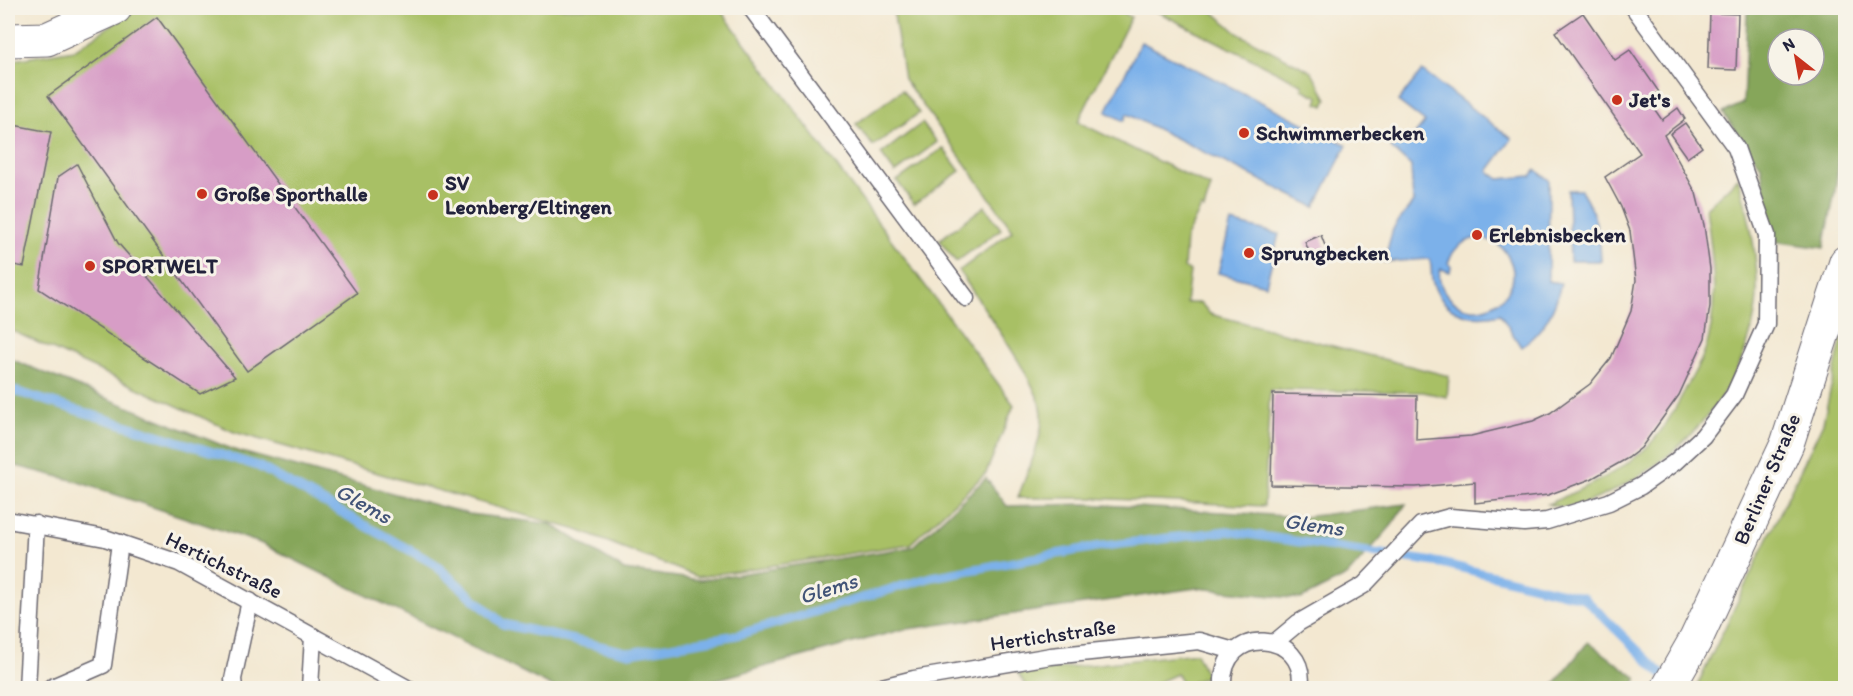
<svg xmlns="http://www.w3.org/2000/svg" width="1853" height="696" font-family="Itim,sans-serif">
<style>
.green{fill:#a8c065;stroke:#657150;stroke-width:1.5}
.forest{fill:#86a65a;stroke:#54644a;stroke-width:1.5;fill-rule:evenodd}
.water{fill:#7cb1ea;stroke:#4f6a92;stroke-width:1.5;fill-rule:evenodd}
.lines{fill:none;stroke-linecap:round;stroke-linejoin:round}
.stream{stroke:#7cb1ea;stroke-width:9}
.building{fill:#d79dc6}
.lane-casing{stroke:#6b6770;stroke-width:19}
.street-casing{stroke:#6b6770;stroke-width:35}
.secondary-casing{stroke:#6b6770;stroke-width:35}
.lane{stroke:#fff;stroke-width:16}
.street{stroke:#fff;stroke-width:33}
.secondary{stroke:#fff;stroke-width:33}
.poi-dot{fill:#c8321e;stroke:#f7f3e8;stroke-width:2}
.labels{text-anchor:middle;stroke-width:6;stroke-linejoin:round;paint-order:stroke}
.poi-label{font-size:21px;font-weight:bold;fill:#22223b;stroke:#f7f3e8;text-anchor:start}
.street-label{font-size:21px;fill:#22223b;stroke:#f7f3e8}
.water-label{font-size:22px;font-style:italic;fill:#425478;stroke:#f7f3e8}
</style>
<rect width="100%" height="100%" fill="#f7f3e8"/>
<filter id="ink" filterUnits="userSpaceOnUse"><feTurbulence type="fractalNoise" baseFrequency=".0167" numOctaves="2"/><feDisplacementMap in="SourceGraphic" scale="12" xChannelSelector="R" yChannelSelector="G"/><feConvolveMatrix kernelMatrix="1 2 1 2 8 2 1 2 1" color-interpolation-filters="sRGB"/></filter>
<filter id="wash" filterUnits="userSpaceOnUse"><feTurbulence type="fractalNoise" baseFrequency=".008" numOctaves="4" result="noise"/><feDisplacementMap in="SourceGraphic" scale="24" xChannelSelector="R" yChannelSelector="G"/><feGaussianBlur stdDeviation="1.35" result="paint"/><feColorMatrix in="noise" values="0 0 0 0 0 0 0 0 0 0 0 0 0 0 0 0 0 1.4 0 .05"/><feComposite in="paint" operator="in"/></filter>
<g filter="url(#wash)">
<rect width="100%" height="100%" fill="#f3e8d1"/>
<g class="green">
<path d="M137 8H719L1014 405 986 473 910 544 698 577 577 530 234 432 8 329V61L74 50Z"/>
<path d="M888 8H1114L1131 17 1078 122 1211 187 1204 209 1201 208 1186 237 1184 268 1190 271 1186 303H1201L1210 314 1449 376 1447 397 1423 392 1270 390 1264 506 1090 498H1018C1026 473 1043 441 1042 414 1041 386 977 299 959 271L1013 230 904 79 894 15Z"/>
<path d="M1150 8H1209L1237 33 1312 72 1327 99 1324 106 1317 103 1319 97 1302 89 1303 85Z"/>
<path d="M902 90 919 113 873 146 856 124Z"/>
<path d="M922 123 937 142 895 173 881 154Z"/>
<path d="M943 148 960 171 914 204 897 181Z"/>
<path d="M1738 178C1750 215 1762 275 1755 313 1743 387 1688 450 1624 485 1601 497 1573 514 1548 504 1583 488 1624 472 1650 444 1665 428 1675 409 1685 390 1691 378 1699 366 1704 353 1721 308 1712 254 1706 208Z"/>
<path d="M985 206 1001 229 956 262 939 240Z"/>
<path d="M1845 324V688H1696L1823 423Z"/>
<path d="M1196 653 1207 676 1184 686 1177 674 1146 688H1027L1018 673Z"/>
</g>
<g class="forest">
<path d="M1752 8H1845V111L1835 192 1824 248 1772 241 1761 166 1723 113 1743 103 1747 15ZM1778 39H1814V75H1778Z"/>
<path d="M8 358 234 450 469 514 551 524 624 570 700 580 912 547 986 478 1007 506 1086 504 1304 517 1406 504 1392 525 1347 576 1301 599 1197 588 901 630 685 688H555L260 543 72 480 8 464Z"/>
<path d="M1588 642 1637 678 1632 688H1551Z"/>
</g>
<g class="water">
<path d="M1141 42 1347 145 1315 207 1127 114 1124 121 1106 112Z"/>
<path d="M1422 71 1512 139 1488 171 1499 179 1531 176 1536 170 1549 180 1548 281 1561 283C1555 311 1544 330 1521 347L1500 314C1472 321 1443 314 1433 283 1430 275 1433 267 1429 259L1384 262 1393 229 1413 202 1411 166 1391 148 1399 137 1408 143 1425 122 1398 101ZM1476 238C1490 239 1500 242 1507 255 1532 294 1474 330 1447 295 1441 288 1437 277 1441 269L1450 272 1451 266 1448 263C1453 249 1461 242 1476 238Z"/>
<path d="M1568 190H1581C1596 213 1600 234 1601 261H1570Z"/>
<path d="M1231 222 1279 234 1266 285 1218 273Z"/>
</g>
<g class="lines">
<path class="stream" d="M8 389 258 466 433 563 503 624 630 653 737 635 932 577 1095 547 1227 531 1441 563 1584 598 1667 679"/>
</g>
<g id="blocks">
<g class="building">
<path d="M1583 13 1615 60 1630 50 1659 92 1648 100 1662 120 1678 108 1685 119 1664 135 1696 193 1704 225 1710 269V306L1705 338 1679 395 1641 448 1628 458 1591 479 1548 495 1475 503V482L1416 487 1271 485 1273 394 1417 396 1416 440 1471 436 1533 421 1550 413 1590 384 1611 358 1631 311 1636 280 1630 231 1621 207 1605 177 1640 153 1555 32Z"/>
<path d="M1710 13 1738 14 1736 70 1708 69Z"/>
<path d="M157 17 357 293 247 371 48 96Z"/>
<path d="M1685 123 1702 147 1687 158 1670 134Z"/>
<path d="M8 124 51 132 24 267 8 264Z"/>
<path d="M77 164 118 243 235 377 200 394 39 289 58 177Z"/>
<path d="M1321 235 1327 251 1312 258 1305 242Z"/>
</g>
</g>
</g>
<g filter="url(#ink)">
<use href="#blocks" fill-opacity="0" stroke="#6b6770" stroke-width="1.5"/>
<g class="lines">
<defs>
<g id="lane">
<path d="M751 8 966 298"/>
<path d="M8 520 105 538 179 563 407 688"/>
<path d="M1274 643 1298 623 1364 585 1421 525 1450 517 1524 523 1547 521 1609 502 1641 486 1675 462 1703 436 1734 395 1766 324 1767 235 1736 148 1634 8"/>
<path d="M27 688 36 524"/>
<path d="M50 688 103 665 120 543"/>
<path d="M234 688 233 679 250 601"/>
<path d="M310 688 313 636"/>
<path d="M878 688 914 679 1051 656 1199 641 1234 651"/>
<path d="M1223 688C1219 621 1310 631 1300 688"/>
</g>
<path id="street" d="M8 40 47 39 115 8"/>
<path id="secondary" d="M1668 688 1696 639 1787 444 1846 262"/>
</defs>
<use href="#lane" class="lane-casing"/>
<use href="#street" class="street-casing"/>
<use href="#secondary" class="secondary-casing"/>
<use href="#lane" class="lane"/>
<use href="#street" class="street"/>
<use href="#secondary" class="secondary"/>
</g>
</g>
<g class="poi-dot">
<circle cx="1617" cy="100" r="6"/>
<circle cx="1244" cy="133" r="6"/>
<circle cx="202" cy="194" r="6"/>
<circle cx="433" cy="195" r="6"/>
<circle cx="1477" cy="235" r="6"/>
<circle cx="1249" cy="253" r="6"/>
<circle cx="90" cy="266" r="6"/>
</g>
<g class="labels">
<g class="poi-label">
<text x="1629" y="107">Jet's</text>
<text x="1256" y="140">Schwimmerbecken</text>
<text x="445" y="190">SV<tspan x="445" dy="24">Leonberg/Eltingen</tspan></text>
<text x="214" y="201">Große Sporthalle</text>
<text x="1489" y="242">Erlebnisbecken</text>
<text x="1261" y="260">Sprungbecken</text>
<text x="102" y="273">SPORTWELT</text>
</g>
<g class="street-label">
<text transform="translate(1767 479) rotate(-67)" y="7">Berliner Straße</text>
<text transform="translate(224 565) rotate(26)" y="7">Hertichstraße</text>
<text transform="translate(1053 635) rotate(-8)" y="7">Hertichstraße</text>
</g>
<g class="water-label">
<text transform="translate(364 503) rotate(29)" y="8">Glems</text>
<text transform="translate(1314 524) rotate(8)" y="8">Glems</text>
<text transform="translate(828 588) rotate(-17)" y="8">Glems</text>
</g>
</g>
<rect width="1853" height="696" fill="none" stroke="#f7f3e8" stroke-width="30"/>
<g transform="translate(1796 57) rotate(329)"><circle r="28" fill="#f7f3e8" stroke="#a29fa3" stroke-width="1.5"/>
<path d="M0-4.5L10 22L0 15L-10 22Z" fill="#c8321e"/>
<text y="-9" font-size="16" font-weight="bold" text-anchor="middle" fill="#22223b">N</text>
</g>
</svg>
